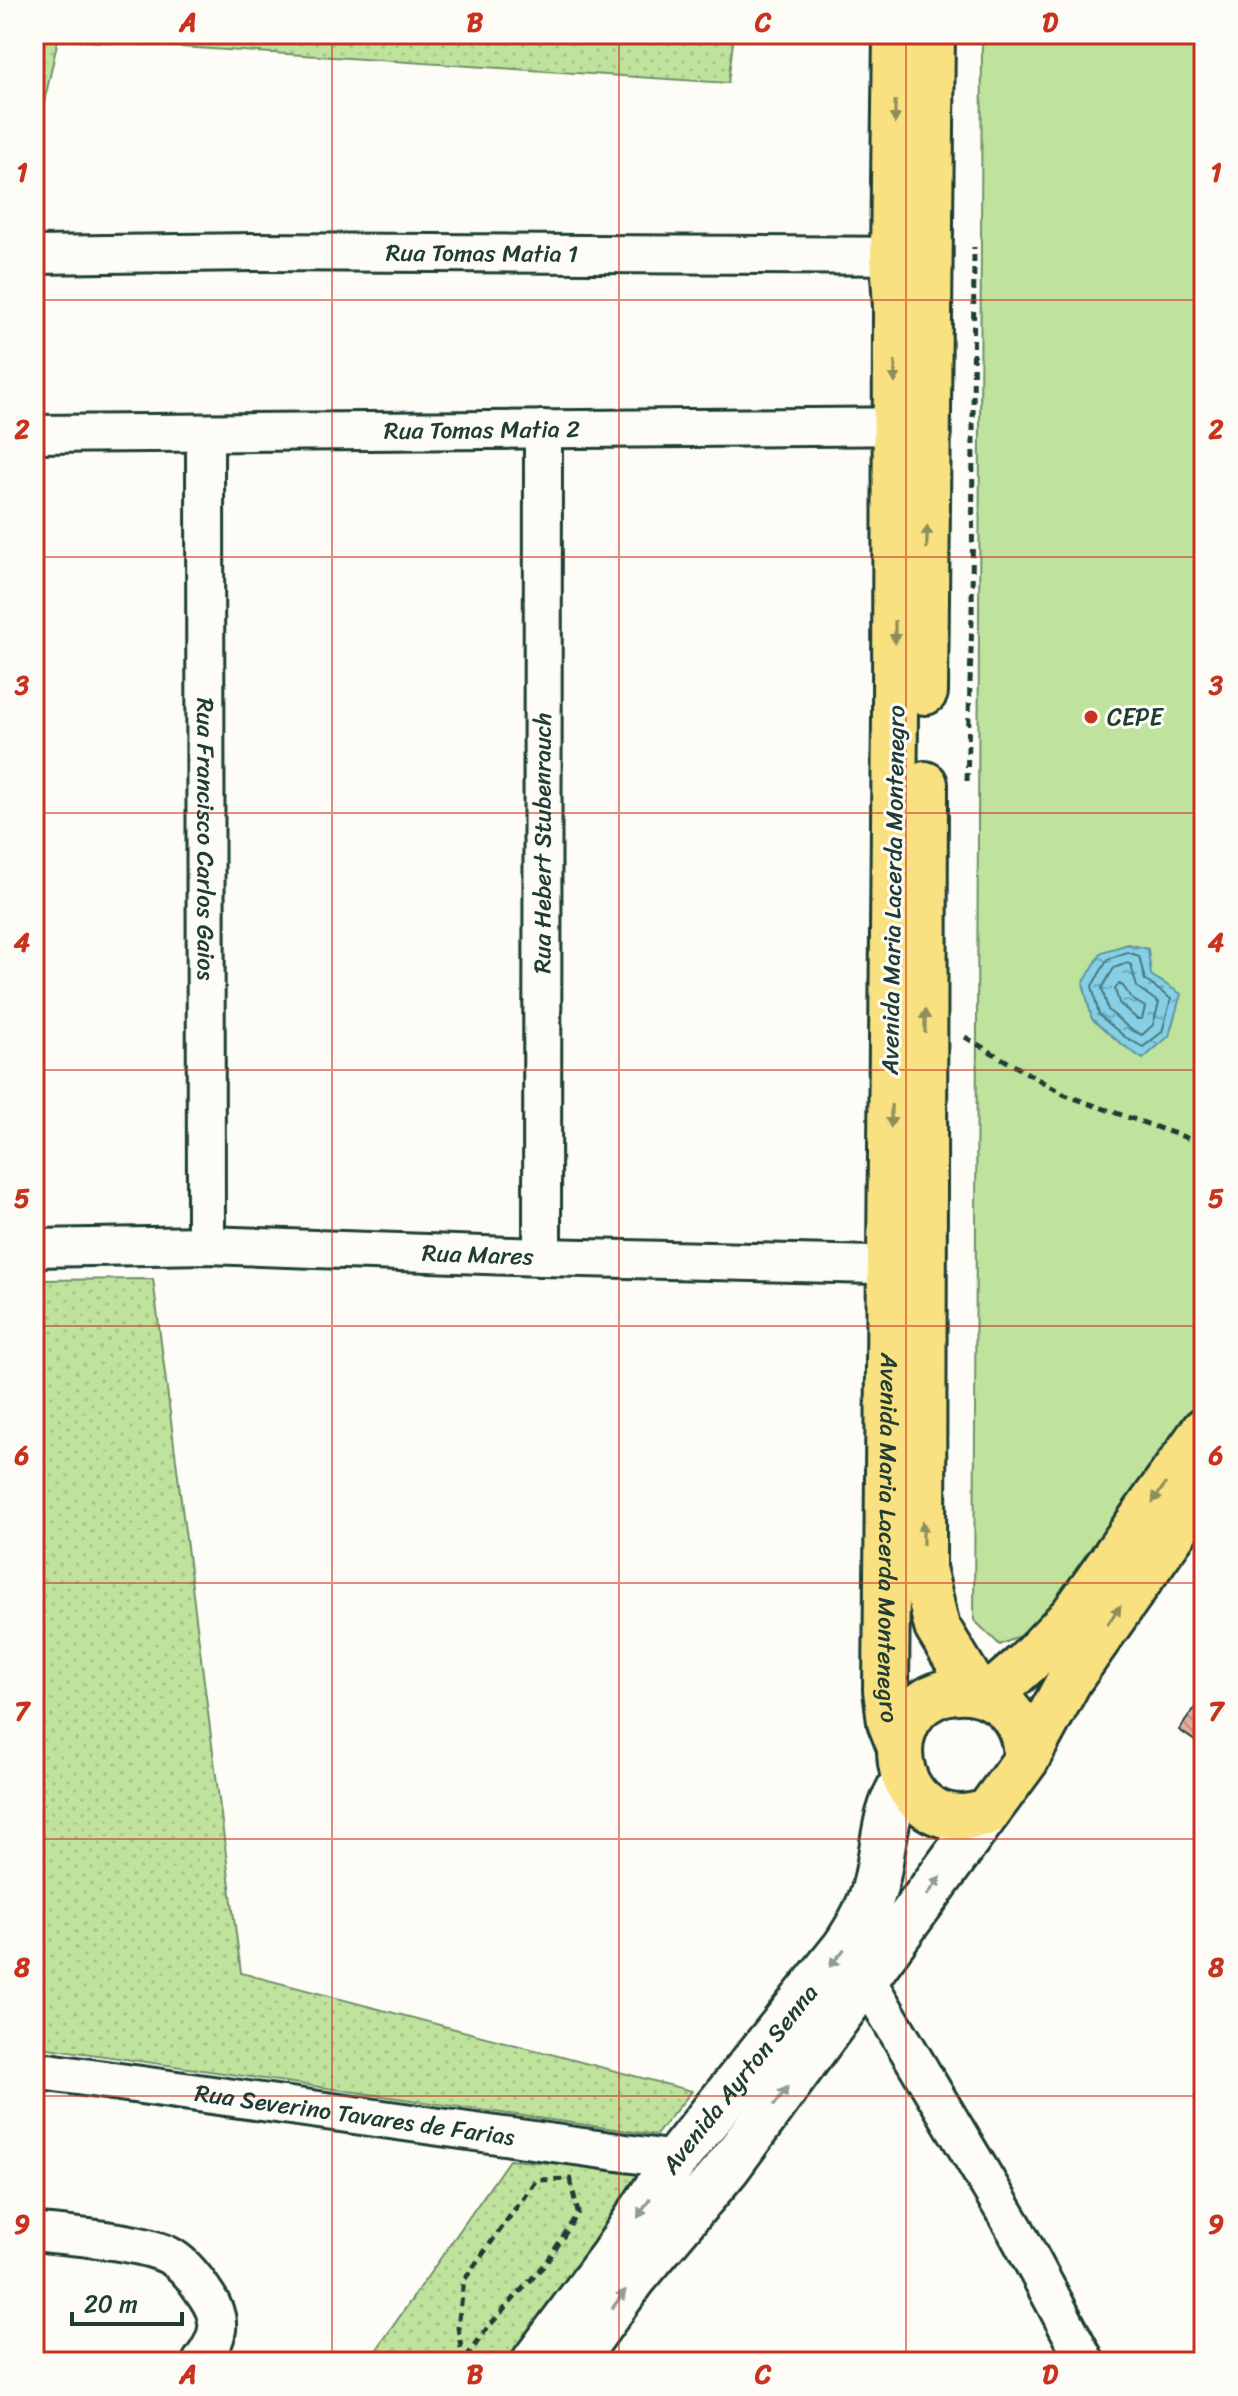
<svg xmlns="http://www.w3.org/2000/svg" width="1238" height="2396" font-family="Sriracha,sans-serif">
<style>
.green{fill:url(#green-dots);stroke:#6f9068;stroke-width:2}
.pitch{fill:#bfe29c;stroke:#6f9068;stroke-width:2}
.water{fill:url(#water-ripples);stroke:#5d959f;stroke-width:2}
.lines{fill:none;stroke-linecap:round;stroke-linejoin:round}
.shore{stroke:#48787c;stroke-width:2}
.building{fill:url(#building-back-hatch);stroke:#1f3d34;stroke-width:2}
.minor-casing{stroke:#1f3d34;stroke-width:42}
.tertiary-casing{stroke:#1f3d34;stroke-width:50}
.primary-casing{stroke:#1f3d34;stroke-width:50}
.path{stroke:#1f3d34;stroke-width:5;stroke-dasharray:8 6;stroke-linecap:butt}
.minor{stroke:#fdfcf7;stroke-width:36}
.tertiary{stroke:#fdfcf7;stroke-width:44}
.primary{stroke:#f9e181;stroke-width:44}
.oneway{fill:#8c8f5a}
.oneway2{fill:#8e9c96}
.grid{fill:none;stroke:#c8321e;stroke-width:2;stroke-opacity:0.55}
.poi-dot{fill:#c8321e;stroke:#fdfcf7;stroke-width:3}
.labels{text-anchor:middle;stroke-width:6;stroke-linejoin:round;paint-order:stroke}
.street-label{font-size:24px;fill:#1f3d34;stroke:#fdfcf7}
.poi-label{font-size:24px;fill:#1f3d34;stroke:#fdfcf7;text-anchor:start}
.neatline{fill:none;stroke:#c8321e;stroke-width:3}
.grid-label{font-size:26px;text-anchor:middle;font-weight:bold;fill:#c8321e}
</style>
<defs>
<pattern id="green-dots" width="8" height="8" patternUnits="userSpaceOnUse" patternTransform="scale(2)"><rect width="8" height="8" fill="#bfe29c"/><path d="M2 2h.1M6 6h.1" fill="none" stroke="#a4c387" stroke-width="1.8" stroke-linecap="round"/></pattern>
<pattern id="water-ripples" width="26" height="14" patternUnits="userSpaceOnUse" patternTransform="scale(2)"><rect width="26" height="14" fill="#86d0e7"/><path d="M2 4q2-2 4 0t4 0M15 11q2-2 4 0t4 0" fill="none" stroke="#6daabc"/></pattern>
<pattern id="building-back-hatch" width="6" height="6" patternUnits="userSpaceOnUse" patternTransform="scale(2)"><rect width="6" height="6" fill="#e6ad9f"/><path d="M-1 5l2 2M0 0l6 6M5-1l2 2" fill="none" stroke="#ba8e82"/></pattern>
</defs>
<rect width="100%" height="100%" fill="#fdfcf7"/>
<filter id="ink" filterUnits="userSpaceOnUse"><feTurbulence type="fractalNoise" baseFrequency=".0125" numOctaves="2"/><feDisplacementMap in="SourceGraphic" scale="16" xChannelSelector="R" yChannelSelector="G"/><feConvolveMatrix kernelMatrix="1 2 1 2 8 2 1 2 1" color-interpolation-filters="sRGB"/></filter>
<g filter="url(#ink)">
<g class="green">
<path d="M34 34H734L728 83 58 39 43 108H34Z"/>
<path d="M153 1279 241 1973 692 2091 656 2135 34 2046V1280Z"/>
<path d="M509 2160 661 2171 522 2362H368Z"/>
</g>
<path class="pitch" d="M982 34H1204V1399L1042 1626 1000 1645 974 1620Z"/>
<path class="water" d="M1128 944 1148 949 1151 975 1181 994 1169 1036 1143 1059 1120 1043 1092 1019 1083 983 1102 952Z"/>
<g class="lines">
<g class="shore">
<path d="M1127 952 1139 956 1145 980 1171 999 1162 1032 1143 1047 1125 1037 1099 1015 1092 986 1108 959Z"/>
<path d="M1127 963 1131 965 1137 987 1159 1003 1153 1025 1142 1035 1130 1029 1108 1010 1102 988 1114 968Z"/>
<path d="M1119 984 1123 986 1132 999 1145 1007 1142 1019H1137L1119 1003 1115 989Z"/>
</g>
</g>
<path class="building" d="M1204 1695V1747L1179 1730Z"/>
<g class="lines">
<defs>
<g id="minor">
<path id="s1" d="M34 255 254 252 920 256"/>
<path id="s2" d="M205 433 206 1245"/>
<path id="s3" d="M34 434 924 426"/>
<path id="s4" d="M34 1248 206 1245 542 1257 916 1266"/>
<path id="s5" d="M542 1257 543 429"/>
<path d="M866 1979 1015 2229 1086 2362"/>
<path id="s6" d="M34 2070 675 2160"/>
<path d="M34 2232C71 2237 136 2240 168 2255 183 2262 197 2281 206 2295 224 2321 219 2338 201 2362"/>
</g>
<g id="tertiary">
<path id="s7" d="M534 2362 613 2255 675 2160 845 1947C857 1929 868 1911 874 1890 885 1853 881 1813 905 1780"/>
<path d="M573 2362 634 2278 728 2167 987 1813"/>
</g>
<g id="primary">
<path id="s8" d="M896 34 893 256 896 308 895 715 886 1690 890 1722 899 1745"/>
<path d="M925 692 932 34"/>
<path d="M925 784 923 1568 937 1627 976 1691"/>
<path d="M989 1696 1027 1663 1073 1615 1204 1430"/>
<path d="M1026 1760C1026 1735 1016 1711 992 1698 977 1690 961 1689 944 1693 876 1712 891 1817 962 1817 970 1817 979 1814 987 1813L1026 1760 1070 1679 1204 1489"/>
</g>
</defs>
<use href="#minor" class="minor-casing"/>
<use href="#tertiary" class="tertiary-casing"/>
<use href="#primary" class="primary-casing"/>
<g class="path">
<path d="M967 781 972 618 974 247"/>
<path d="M965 1037 1065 1095 1204 1144"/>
<path d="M570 2179 578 2213 547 2262 488 2327 463 2362 458 2327 464 2280 536 2180Z"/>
</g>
<use href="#minor" class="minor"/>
<use href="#tertiary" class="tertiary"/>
<use href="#primary" class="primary"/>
</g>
<defs><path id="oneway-solid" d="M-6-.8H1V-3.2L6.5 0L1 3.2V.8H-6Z" transform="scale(2)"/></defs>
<g class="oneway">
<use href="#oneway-solid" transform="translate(895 112) rotate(91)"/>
<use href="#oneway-solid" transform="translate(895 372) rotate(90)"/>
<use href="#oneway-solid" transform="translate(927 537) rotate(-89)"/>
<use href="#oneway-solid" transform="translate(895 632) rotate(90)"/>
<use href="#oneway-solid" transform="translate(925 1021) rotate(-90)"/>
<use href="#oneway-solid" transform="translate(891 1116) rotate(91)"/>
<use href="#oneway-solid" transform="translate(1159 1493) rotate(125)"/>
<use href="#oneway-solid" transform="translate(923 1533) rotate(-90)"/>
<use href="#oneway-solid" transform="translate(1114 1615) rotate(-55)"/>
</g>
<g class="oneway2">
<use href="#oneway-solid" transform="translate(934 1886) rotate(-54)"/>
<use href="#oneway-solid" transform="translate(837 1958) rotate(129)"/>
<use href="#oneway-solid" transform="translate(781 2096) rotate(-54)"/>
<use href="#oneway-solid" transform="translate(644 2208) rotate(123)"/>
<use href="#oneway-solid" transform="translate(619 2299) rotate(-54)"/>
</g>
</g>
<path class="grid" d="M332 34V2362M619 34V2362M906 34V2362M34 300H1204M34 557H1204M34 813H1204M34 1070H1204M34 1326H1204M34 1583H1204M34 1839H1204M34 2096H1204"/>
<circle class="poi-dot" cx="1091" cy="717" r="8"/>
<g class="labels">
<g class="street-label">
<text dy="8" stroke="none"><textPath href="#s1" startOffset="448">Rua Tomas Matia 1</textPath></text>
<text dy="8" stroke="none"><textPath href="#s3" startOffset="448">Rua Tomas Matia 2</textPath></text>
<text dy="8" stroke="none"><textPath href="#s2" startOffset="406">Rua Francisco Carlos Gaios</textPath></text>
<text dy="8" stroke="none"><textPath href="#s5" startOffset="414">Rua Hebert Stubenrauch</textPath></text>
<text transform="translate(893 890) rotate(-89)" y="8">Avenida Maria Lacerda Montenegro</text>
<text dy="8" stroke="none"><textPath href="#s4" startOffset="444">Rua Mares</textPath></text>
<text dy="8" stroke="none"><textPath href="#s8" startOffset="1504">Avenida Maria Lacerda Montenegro</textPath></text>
<text dy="8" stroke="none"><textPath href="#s7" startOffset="350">Avenida Ayrton Senna</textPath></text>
<text dy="8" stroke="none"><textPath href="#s6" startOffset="324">Rua Severino Tavares de Farias</textPath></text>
</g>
<g class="poi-label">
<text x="1107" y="725">CEPE</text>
</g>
</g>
<rect width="1238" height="2396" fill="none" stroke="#fdfcf7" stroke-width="88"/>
<path d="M72 2312v12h110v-12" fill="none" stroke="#1f3d34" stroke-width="4"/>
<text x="84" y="2312" font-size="24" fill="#1f3d34" stroke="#fdfcf7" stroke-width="6" paint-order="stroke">20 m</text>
<rect x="44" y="44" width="1150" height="2308" class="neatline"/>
<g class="grid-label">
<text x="188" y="31">A</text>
<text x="475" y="31">B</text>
<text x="763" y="31">C</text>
<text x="1050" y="31">D</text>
<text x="22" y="181">1</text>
<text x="1216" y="181">1</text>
<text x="22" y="438">2</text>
<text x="1216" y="438">2</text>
<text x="22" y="694">3</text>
<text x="1216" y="694">3</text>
<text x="22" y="951">4</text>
<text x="1216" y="951">4</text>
<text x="22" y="1207">5</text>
<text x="1216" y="1207">5</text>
<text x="22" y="1464">6</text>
<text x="1216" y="1464">6</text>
<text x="22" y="1720">7</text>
<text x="1216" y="1720">7</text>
<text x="22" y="1976">8</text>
<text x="1216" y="1976">8</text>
<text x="22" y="2233">9</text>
<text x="1216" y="2233">9</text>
<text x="188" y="2383">A</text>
<text x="475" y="2383">B</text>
<text x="763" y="2383">C</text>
<text x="1050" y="2383">D</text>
</g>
</svg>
